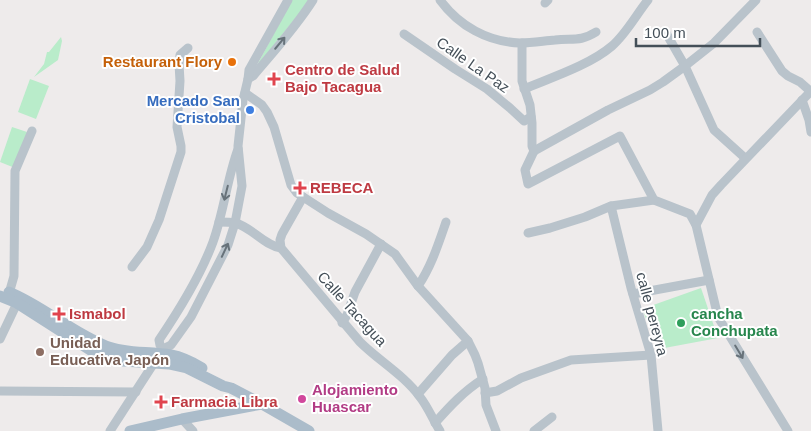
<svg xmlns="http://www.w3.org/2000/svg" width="811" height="431" font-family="Arial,sans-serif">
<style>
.green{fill:#b9ecca}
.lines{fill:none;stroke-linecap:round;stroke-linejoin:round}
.minor{stroke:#b9c3cb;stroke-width:9}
.major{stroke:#abbcca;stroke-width:11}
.oneway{stroke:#67727a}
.food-dot{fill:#e8710a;stroke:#fff;stroke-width:2}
.health-dot{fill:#e0444e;stroke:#fff;stroke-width:2}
.shop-dot{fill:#3f7fe0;stroke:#fff;stroke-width:2}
.leisure-dot{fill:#2e9e5b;stroke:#fff;stroke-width:2}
.education-dot{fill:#8d6e63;stroke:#fff;stroke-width:2}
.hotel-dot{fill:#d1479c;stroke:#fff;stroke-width:2}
.labels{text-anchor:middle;stroke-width:4;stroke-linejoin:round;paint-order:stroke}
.food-label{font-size:15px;font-weight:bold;fill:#c56008;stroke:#fff;text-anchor:end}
.street-label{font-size:15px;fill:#444f58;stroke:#fff}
.health-label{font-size:15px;font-weight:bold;fill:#be3a42;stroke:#fff;text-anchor:start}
.shop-label{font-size:15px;font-weight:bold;fill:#366cbe;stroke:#fff;text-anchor:end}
.leisure-label{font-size:15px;font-weight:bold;fill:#27864d;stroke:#fff;text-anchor:start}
.education-label{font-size:15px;font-weight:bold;fill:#785e54;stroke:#fff;text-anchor:start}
.hotel-label{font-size:15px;font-weight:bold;fill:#b23c85;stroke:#fff;text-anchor:start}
</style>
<rect width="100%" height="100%" fill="#eeebeb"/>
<g class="green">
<path d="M292 0H310L256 67Z"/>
<path d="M61 37 62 41 58 60 34 77 44 64 47 52H49Z"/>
<path d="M30 79 49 86 36 119 18 112Z"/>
<path d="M12 127 27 132 15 168 0 162Z"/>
<path d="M701 288 718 338 659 349 642 309Z"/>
</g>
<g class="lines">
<g class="minor">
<path d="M440 0C459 26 488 42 520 43 532 43 543 41 555 40 573 38 580 42 596 32"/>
<path d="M545 3 548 0"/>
<path d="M757 32 782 71 788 76 800 82 810 91"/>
<path d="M666 33 685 66 714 130 745 158"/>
<path d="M404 34 455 69 487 89 510 108 524 121 531 117"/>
<path d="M522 43V81L530 105 532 123V146L534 151"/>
<path d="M248 79 253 76C274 51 296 27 313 0"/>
<path d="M524 89C550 78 590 65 612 46 626 34 636 15 648 0"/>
<path d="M245 93 262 105 267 112 274 127 291 185 297 193 328 213 366 234 395 254 418 286 468 341 475 355 478 363 485 388 486 405 496 431"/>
<path d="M802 100 809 120 811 132"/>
<path d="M534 151 525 170 528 184 620 136 654 200 690 214 696 225 718 317 788 431"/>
<path d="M534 151 608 110 650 90 663 82 685 66 714 43 756 0"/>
<path d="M303 197 282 234 280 240 281 248 360 342C379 361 404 375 420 397 428 407 433 420 440 431"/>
<path d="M611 206 631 288 651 355 658 431"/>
<path d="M219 222C224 222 230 222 235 223 252 227 263 245 281 248"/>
<path d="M696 225 712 195 721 185 811 91"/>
<path d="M528 233 550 228 585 217 611 206 654 200"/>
<path d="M132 267 147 247 159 220 181 152V146L177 127 180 81 179 64 180 55 188 48"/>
<path d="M418 286C431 267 438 245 446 222"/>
<path d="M633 294 709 280"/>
<path d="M8 297 14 276 15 171 32 131"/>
<path d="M342 323 347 315 355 292 381 244"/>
<path d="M0 339 19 299"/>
<path d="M163 349 160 345 159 340C180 309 200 277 213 242 224 211 227 179 238 149"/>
<path d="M0 391 136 392"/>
<path d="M485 393 497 391 521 378 571 360 651 355"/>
<path d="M418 394 452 355 468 341"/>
<path d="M182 419 193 431"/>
<path d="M435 423C450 406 464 391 483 379"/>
<path d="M110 431 163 349 171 345 191 317 228 245 235 223 242 186 238 146 243 100 248 79 249 70 288 0"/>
<path d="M534 431 552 417"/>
</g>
<g class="major">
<path d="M9 292C43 306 71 332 106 346 126 354 149 351 171 355 182 357 192 362 202 368"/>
<path d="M0 296 17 303 92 351 109 358 123 361 169 364 187 368 223 386 231 388 262 404 309 431"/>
<path d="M130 431 182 419 262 404"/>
</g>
</g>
<defs><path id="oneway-shaft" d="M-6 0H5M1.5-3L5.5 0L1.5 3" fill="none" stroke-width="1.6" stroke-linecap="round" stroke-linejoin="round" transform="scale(1.25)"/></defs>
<g class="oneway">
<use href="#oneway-shaft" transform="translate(280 43) rotate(-50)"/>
<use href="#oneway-shaft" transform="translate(226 193) rotate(104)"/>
<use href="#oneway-shaft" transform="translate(225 250) rotate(-65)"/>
<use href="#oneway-shaft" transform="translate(739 352) rotate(59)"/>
</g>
<circle class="food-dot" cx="232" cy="62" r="5"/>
<g class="health-dot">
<path d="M271.5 71.5h5v5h5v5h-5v5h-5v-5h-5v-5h5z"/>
<path d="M297.5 180.5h5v5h5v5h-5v5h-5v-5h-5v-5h5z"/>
<path d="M56.5 306.5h5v5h5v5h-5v5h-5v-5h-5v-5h5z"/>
<path d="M158.5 394.5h5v5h5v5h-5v5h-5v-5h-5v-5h5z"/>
</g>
<circle class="shop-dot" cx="250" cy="110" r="5"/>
<circle class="leisure-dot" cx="681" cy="323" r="5"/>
<circle class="education-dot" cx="40" cy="352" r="5"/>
<circle class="hotel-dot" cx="302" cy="399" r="5"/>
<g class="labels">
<g class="food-label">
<text x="222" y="67">Restaurant Flory</text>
</g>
<g class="street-label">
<text transform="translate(473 65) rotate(35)" y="5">Calle La Paz</text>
<text transform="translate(352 309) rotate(48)" y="5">Calle Tacagua</text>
<text transform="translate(652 314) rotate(75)" y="5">calle pereyra</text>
</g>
<g class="health-label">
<text x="285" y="75">Centro de Salud<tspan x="285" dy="17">Bajo Tacagua</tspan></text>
<text x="310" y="193">REBECA</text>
<text x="69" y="319">Ismabol</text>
<text x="171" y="407">Farmacia Libra</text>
</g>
<g class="shop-label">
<text x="240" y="106">Mercado San<tspan x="240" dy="17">Cristobal</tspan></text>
</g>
<g class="leisure-label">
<text x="691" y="319">cancha<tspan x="691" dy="17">Conchupata</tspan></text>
</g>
<g class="education-label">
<text x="50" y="348">Unidad<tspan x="50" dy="17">Educativa Japón</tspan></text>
</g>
<g class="hotel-label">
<text x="312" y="395">Alojamiento<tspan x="312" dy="17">Huascar</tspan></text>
</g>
</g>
<path d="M636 38v8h124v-8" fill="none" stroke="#444f58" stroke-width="2.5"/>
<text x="644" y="38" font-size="15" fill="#444f58" stroke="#ffffff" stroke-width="4" paint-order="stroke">100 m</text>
</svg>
